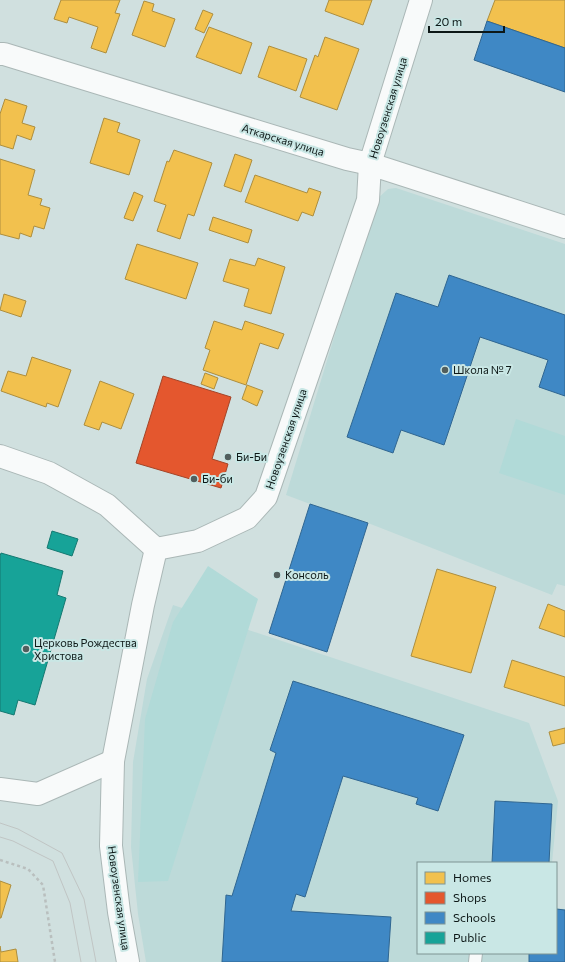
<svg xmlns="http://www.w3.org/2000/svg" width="565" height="962" font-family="Commissioner,sans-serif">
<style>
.built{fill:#bddad9}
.green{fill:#b1dad8}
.homes{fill:#f2c14e;stroke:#ad8e3e}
.shops{fill:#e4572e;stroke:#a44427}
.schools{fill:#3f88c5;stroke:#306691}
.public{fill:#17a398;stroke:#147971}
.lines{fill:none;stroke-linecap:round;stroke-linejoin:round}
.service-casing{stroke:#aab7b6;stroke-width:14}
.minor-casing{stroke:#aab7b6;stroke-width:24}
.secondary-casing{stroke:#aab7b6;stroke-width:24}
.path{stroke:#b9bfbe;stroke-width:2.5;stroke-dasharray:3 3;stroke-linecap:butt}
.service{stroke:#f8fafa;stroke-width:12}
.minor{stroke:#f8fafa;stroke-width:22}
.secondary{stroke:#f8fafa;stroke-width:22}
.tram{stroke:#c0c5c4;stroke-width:1}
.poi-dot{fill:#515e5d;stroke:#c9e7e5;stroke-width:1.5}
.labels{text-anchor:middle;stroke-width:4;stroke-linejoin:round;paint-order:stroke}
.street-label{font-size:11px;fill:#0d1817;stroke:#c9e7e5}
.poi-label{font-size:11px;fill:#0d1817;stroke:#c9e7e5;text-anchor:start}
</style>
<rect width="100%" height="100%" fill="#d0e0df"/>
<g class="built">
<path d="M396 188 565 244V586L557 584 552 595 368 523 310 504 286 495 376 200 388 189Z"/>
<path d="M173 605 529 723 558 801 552 863H418V953H556V908L565 909V962H146L138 914 131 847 133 762 147 679Z"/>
</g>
<g class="green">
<path d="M516 419 565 436V495L499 473Z"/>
<path d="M208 566 258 599 168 881 138 882 145 719 173 622Z"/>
</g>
<g class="homes">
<path d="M61 0H120L115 13 120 14 106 53 91 48 98 27 69 17 67 23 54 19Z"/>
<path d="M329 0H372L363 25 325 11Z"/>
<path d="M495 0H565V48L487 21Z"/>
<path d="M144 1 154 4 152 11 175 19 165 47 132 35Z"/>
<path d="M203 10 213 14 204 33 195 29Z"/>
<path d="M209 27 252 43 241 74 196 57Z"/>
<path d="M325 37 359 49 337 110 300 97 315 55 318 57Z"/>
<path d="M269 46 307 59 296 91 258 77Z"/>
<path d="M5 99 27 106 22 123 35 127 31 140 17 135 13 149 0 145V114Z"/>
<path d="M104 118 120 123 117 132 140 140 129 175 90 163Z"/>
<path d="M174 150 212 163 194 216 188 214 180 239 157 231 166 205 154 201 167 161 169 162Z"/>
<path d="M235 154 252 160 241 192 224 186Z"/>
<path d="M0 159 35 170 28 195 42 199 40 205 50 208 44 229 34 226 31 237 20 233 19 239 0 234Z"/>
<path d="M255 175 307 193 309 188 321 192 313 216 302 212 298 221 245 202Z"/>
<path d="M134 192 143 196 133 221 124 218Z"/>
<path d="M213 217 252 230 248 243 209 230Z"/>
<path d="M137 244 198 263 186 299 125 279Z"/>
<path d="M258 258 285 267 271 314 244 306 249 289 223 281 230 259 255 266Z"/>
<path d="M4 294 26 301 21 317 0 310Z"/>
<path d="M214 321 242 330 245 321 284 334 278 349 260 343 246 385 203 370 210 350 205 348Z"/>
<path d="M32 357 71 370 58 407 47 403 46 407 1 391 8 371 26 376Z"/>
<path d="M205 373 218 378 214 389 201 384Z"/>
<path d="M100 381 134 394 121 429 102 422 99 430 84 425Z"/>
<path d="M247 385 263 391 257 406 242 399Z"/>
<path d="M437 569 496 587 471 673 411 656Z"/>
<path d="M548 604 565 611V637L539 628Z"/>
<path d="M512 660 565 677V706L504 687Z"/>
<path d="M565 728V743L553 746 549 732Z"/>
<path d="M0 881 11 885 1 918H0Z"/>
<path d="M0 946 1 952 16 949 18 962H0Z"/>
</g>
<path class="shops" d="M163 376 231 397 212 459 228 464 221 488 136 463Z"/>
<g class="schools">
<path d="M487 21 565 48V92L474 60Z"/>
<path d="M449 275 565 315V396L539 387 548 360 480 337 444 445 401 430 393 453 347 437 396 293 438 307Z"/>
<path d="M310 504 368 523 327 652 269 633Z"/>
<path d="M293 681 464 735 438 811 416 804 418 798 343 776 305 897 296 894 291 911 391 917 388 962H222L226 895 232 896 276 753 270 750Z"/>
<path d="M495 801 552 804 549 863H492Z"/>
<path d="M556 909 565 910V962H529V953H556Z"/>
</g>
<g class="public">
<path d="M52 531 78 539 72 556 47 548Z"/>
<path d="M1 553 63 571 57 595 66 598 35 705 18 700 14 715 0 711V556Z"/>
</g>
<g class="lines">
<defs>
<path id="service" d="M475 962 476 953"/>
<g id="minor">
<path d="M0 54H4L347 159 370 164 421 0"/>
<path d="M0 789 38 794 113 761"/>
</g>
<g id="secondary">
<path d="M0 456 49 473 107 505 156 549"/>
<path d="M156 549 198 541 247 518 266 497 368 200 370 164 565 227"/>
<path d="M128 962 119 912 111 846 113 761 143 605 156 549"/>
</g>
</defs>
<use href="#service" class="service-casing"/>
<use href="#minor" class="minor-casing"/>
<use href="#secondary" class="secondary-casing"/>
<path class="path" d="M0 860 28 869 43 885 55 962"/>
<use href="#service" class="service"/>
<use href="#minor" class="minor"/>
<use href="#secondary" class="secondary"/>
<g class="tram">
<path d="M0 823 18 829 62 853 84 899 96 962"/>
<path d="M0 837 13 841 53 861 70 903 81 962"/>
</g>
</g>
<g class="poi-dot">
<circle cx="445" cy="370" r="4"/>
<circle cx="228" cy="457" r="4"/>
<circle cx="194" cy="479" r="4"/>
<circle cx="277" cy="575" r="4"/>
<circle cx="26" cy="649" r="4"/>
</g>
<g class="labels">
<g class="street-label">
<text transform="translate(388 108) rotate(-73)" y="4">Новоузенская улица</text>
<text transform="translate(283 140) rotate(17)" y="4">Аткарская улица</text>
<text transform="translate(286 439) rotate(-71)" y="4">Новоузенская улица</text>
<text transform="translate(119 898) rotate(82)" y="4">Новоузенская улица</text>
</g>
<g class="poi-label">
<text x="453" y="374">Школа № 7</text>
<text x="236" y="461">Би-Би</text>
<text x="202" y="483">Би-би</text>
<text x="285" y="579">Консоль</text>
<text x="34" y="647">Церковь Рождества<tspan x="34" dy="13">Христова</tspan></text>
</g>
</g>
<rect x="417" y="862" width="140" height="92" fill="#c9e7e5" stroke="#7e9493"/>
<rect x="425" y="872" width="20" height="12" fill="#f2c14e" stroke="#7e9493"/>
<text x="453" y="882" font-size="12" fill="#0d1817">Homes</text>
<rect x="425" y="892" width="20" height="12" fill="#e4572e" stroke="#7e9493"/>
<text x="453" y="902" font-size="12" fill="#0d1817">Shops</text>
<rect x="425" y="912" width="20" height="12" fill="#3f88c5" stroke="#7e9493"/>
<text x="453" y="922" font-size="12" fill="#0d1817">Schools</text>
<rect x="425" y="932" width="20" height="12" fill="#17a398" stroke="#7e9493"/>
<text x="453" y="942" font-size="12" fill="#0d1817">Public</text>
<path d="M429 26v6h75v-6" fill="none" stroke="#0d1817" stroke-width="2"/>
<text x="435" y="26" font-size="12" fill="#0d1817" stroke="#c9e7e5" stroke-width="3" paint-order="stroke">20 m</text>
</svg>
